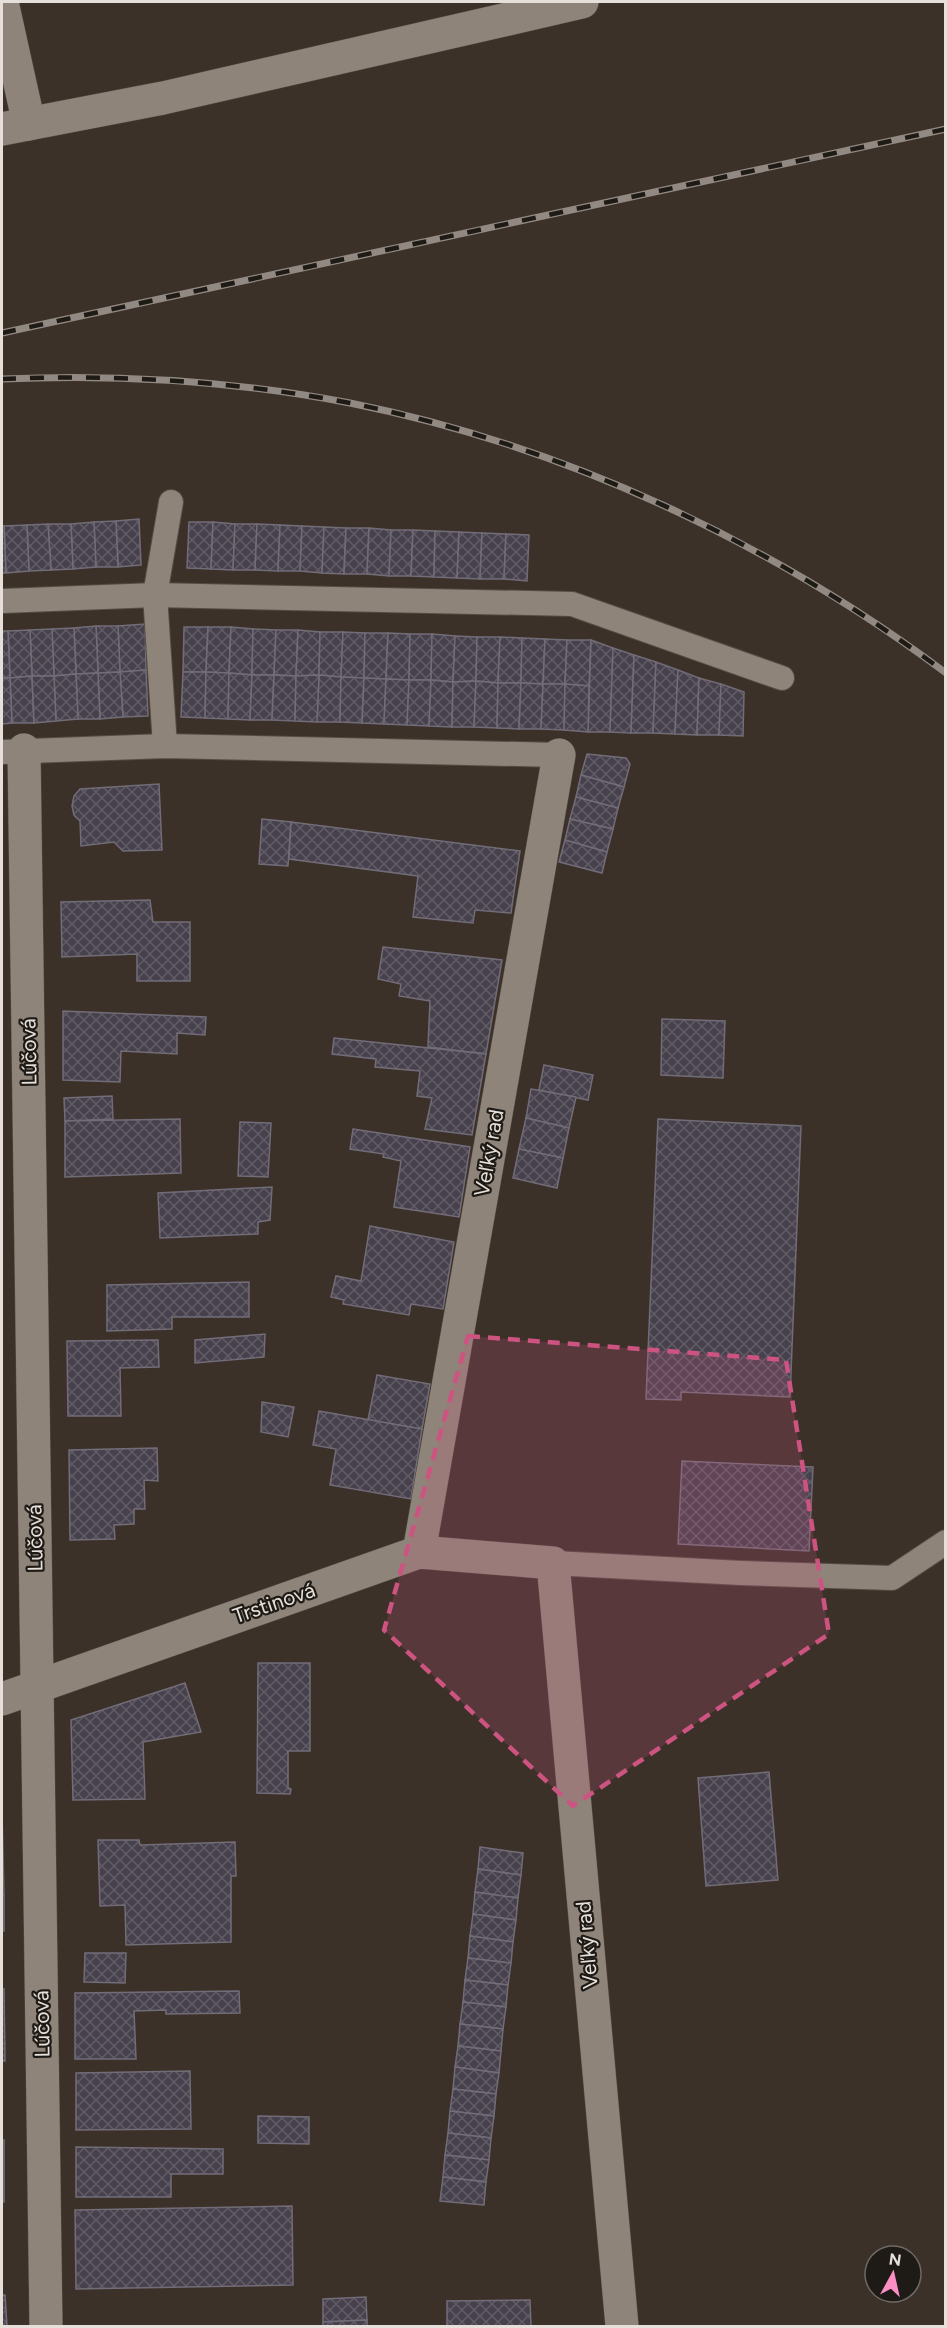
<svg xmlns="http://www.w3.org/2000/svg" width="947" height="2328" font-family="Figtree,sans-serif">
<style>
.building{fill:url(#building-cross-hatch);stroke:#726c78;stroke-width:1.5}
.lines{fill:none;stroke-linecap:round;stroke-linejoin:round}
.lane-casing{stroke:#544d45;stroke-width:26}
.street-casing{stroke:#544d45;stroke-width:34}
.lane{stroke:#8f8479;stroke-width:24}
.street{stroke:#8f8479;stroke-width:33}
.rail-casing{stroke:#928982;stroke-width:7}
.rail{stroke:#1e1a15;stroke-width:4.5;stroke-dasharray:14;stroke-linecap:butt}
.marked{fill:#cd5481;fill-opacity:0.2;stroke:#cd5481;stroke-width:4.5;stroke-dasharray:12 8;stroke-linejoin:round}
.labels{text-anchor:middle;stroke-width:4.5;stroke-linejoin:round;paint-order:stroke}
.street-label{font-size:21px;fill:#e7e0da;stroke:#1e1a15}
</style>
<defs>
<pattern id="building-cross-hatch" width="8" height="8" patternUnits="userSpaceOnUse" patternTransform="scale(1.5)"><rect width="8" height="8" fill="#47414d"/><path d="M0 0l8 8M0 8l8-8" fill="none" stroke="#625c66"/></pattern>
</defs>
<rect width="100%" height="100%" fill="#3b3128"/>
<g class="building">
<path d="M139 519 141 565 118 567 116 521Z"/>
<path d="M116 521 118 567H96L94 522Z"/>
<path d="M94 522 96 567 73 569 71 524Z"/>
<path d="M189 522H213L211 569 187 568Z"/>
<path d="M213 522 235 524 233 570 211 569Z"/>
<path d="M48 524H71L73 569 51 570Z"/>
<path d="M48 524 51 570 29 571 27 525Z"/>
<path d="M235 524H257L255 570H233Z"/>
<path d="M257 524 280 525 278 571 255 570Z"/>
<path d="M27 525 29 571 6 573 4 526Z"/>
<path d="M280 525 302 526 300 571H278Z"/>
<path d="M2 526H4L6 573H2Z"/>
<path d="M302 526 324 527 322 573 300 571Z"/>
<path d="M324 527 346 528 344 574 322 573Z"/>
<path d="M346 528H369L367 574H344Z"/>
<path d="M369 528 391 530 389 576 367 574Z"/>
<path d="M391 530H413L411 576H389Z"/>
<path d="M413 530 435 531 434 577 411 576Z"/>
<path d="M435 531 459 532 457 578 434 577Z"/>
<path d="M459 532 482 533 480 579 457 578Z"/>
<path d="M482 533 506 534 504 579H480Z"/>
<path d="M506 534 529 535 527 581 504 579Z"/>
<path d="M145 624 146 670 120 672 118 626Z"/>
<path d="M96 626H118L120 672 98 673Z"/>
<path d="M96 626 98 673 76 674 74 628Z"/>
<path d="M184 627H208L206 672H183Z"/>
<path d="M208 627H231L229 673 206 672Z"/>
<path d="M231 627 253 629 252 675 229 673Z"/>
<path d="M74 628 76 674 54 676 52 629Z"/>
<path d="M52 629 54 676H32L30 630Z"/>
<path d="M253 629 276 630 274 675H252Z"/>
<path d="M30 630 32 676 10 678 8 631Z"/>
<path d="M276 630H298L296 676 274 675Z"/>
<path d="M298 630 320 632 319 675 296 676Z"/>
<path d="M2 631H8L10 678H2Z"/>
<path d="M320 632H343L341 677 319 675Z"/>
<path d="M343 632 365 633 364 678 341 677Z"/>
<path d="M365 633H388L386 679 364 678Z"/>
<path d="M388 633 410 634 409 680 386 679Z"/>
<path d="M410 634H432L431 680H409Z"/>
<path d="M432 634 455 636 453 682 431 680Z"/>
<path d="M455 636 477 637 476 681 453 682Z"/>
<path d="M477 637H500L498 683 476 681Z"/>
<path d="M500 637 522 638 521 683H498Z"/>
<path d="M522 638 545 639 543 684 521 683Z"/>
<path d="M545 639 567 640 565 684H543Z"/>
<path d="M567 640H591L589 686 565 684Z"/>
<path d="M591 640 613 648 610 732H588Z"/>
<path d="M613 648 634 655 631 733 610 732Z"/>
<path d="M634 655 656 662 653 733H631Z"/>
<path d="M656 662 678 670 675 734 653 733Z"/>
<path d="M146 670 148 716 123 717 120 672Z"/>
<path d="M678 670 699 678 697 735 675 734Z"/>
<path d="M120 672 123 717 100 719 98 673Z"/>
<path d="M183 672H206L205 718 181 717Z"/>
<path d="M206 672 229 673 228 719 205 718Z"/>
<path d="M98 673 100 719H78L76 674Z"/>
<path d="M229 673 252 675 250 720 228 719Z"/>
<path d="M76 674 78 719 56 721 54 676Z"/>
<path d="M252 675H274L272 720H250Z"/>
<path d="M274 675 296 676 295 721 272 720Z"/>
<path d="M319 675 341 677 340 722H317Z"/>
<path d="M319 675 317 722 295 721 296 676Z"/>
<path d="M32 676 34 723H12L10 678Z"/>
<path d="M32 676H54L56 721 34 723Z"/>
<path d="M341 677 364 678 362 723 340 722Z"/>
<path d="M2 678H10L12 723 2 724Z"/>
<path d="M364 678 386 679 384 724 362 723Z"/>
<path d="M699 678 721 684 719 735H697Z"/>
<path d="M386 679 409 680 407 725 384 724Z"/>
<path d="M409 680H431L429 726 407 725Z"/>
<path d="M431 680 453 682 452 727 429 726Z"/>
<path d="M476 681 474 727H452L453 682Z"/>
<path d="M476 681 498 683 497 728 474 727Z"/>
<path d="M498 683H521L519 729 497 728Z"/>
<path d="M521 683 543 684 541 729H519Z"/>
<path d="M543 684H565L564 730 541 729Z"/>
<path d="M565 684 589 686 588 732 564 730Z"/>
<path d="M721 684 744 692 743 736 719 735Z"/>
<path d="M587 754 626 758 630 764 624 787 581 775Z"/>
<path d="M581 775 624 787 618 808 576 797Z"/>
<path d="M159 784 162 850 123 851 114 842 81 846 80 821 74 815 72 806 74 796 80 789Z"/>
<path d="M576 797 618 808 613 829 570 819Z"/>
<path d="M262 819 291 822 288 866 259 864Z"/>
<path d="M570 819 613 829 607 852 565 840Z"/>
<path d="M291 822 520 851 511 913 475 910 473 923 413 917 418 876 289 859Z"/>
<path d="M565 840 607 852 602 873 559 862Z"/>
<path d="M150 900 153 922H190V981H137V954L62 957 61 902Z"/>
<path d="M383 947 502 960 486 1054 428 1047 430 1001 399 996 401 984 378 979Z"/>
<path d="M63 1011 206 1017 205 1035 177 1033V1054L121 1051 120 1082 63 1080Z"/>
<path d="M662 1019 725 1021 723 1078 661 1075Z"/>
<path d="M334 1038 486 1054 472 1135 425 1129 432 1098 417 1096 420 1071 375 1067 376 1059 332 1054Z"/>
<path d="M544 1065 593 1075 588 1100 539 1090Z"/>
<path d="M531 1089 576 1097 569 1128 526 1118Z"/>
<path d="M112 1096 113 1119 65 1121 64 1098Z"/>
<path d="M526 1118 569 1128 563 1158 519 1149Z"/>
<path d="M180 1119 181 1173 65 1177V1121Z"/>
<path d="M658 1119 801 1126 790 1397 681 1392V1400L646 1399Z"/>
<path d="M240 1122 271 1123 268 1177 238 1176Z"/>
<path d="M353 1129 470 1147 459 1217 394 1207 401 1161 383 1157 384 1154 350 1149Z"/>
<path d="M519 1149 563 1158 557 1188 513 1178Z"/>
<path d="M272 1187 270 1220 258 1222V1234L160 1238 158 1193Z"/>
<path d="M370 1226 454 1242 443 1309 411 1304 409 1315 343 1304 344 1300 331 1297 336 1276 361 1281Z"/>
<path d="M249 1282V1317H172V1329L107 1331V1285Z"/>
<path d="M265 1334 264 1357 195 1363V1340Z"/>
<path d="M158 1340 159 1367 120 1368 121 1416H68L67 1341Z"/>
<path d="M377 1375 430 1384 422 1429 368 1420Z"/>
<path d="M262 1402 294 1407 288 1437 261 1432Z"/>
<path d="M319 1411 422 1429 411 1499 330 1485 336 1449 313 1445Z"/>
<path d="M157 1448 158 1481 144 1480 145 1509H134V1524L114 1525 115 1539 70 1540 69 1450Z"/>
<path d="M682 1461 813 1467 809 1551 678 1544Z"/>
<path d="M258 1663H310V1751H288V1788L291 1789 290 1794 257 1793Z"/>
<path d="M185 1683 201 1732 143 1742 145 1799 73 1800 71 1720Z"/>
<path d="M769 1772 778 1880 706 1886 698 1778Z"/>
<path d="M2 1809 4 1895 2 1896Z"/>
<path d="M98 1840H139L140 1845 235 1842 236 1876H231V1942L126 1945 125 1905 100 1906Z"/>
<path d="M480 1847 523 1853 521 1875 478 1869Z"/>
<path d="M478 1869 521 1875 518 1898 475 1892Z"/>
<path d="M475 1892 518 1898 516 1920 473 1914Z"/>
<path d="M4 1895V1931H2V1896Z"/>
<path d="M473 1914 516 1920 513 1942 470 1936Z"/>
<path d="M470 1936 513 1942 511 1963 468 1958Z"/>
<path d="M85 1953H126L125 1983 84 1982Z"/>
<path d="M468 1958 511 1963 508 1985 465 1980Z"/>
<path d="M465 1980 508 1985 506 2007 463 2002Z"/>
<path d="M2 1989H4L5 2061H2Z"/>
<path d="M239 1991 240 2013 166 2014V2010L134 2011 136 2059H75V1993Z"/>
<path d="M463 2002 506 2007 503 2029 460 2024Z"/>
<path d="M460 2024 503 2029 501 2051 458 2046Z"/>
<path d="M458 2046 501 2051 499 2073 455 2067Z"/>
<path d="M455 2067 499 2073 496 2094 453 2089Z"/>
<path d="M190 2071 191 2129 76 2130V2073Z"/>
<path d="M453 2089 496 2094 494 2116 450 2111Z"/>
<path d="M450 2111 494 2116 491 2138 448 2133Z"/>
<path d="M258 2116 309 2117V2144L258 2143Z"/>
<path d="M448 2133 491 2138 489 2160 445 2155Z"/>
<rect x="2" y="2140" width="2" height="62"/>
<path d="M76 2147 223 2149V2174H171V2197H76Z"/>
<path d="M445 2155 489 2160 486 2182 443 2177Z"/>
<path d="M443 2177 486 2182 484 2205 440 2201Z"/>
<path d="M292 2206 293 2285 76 2289 75 2210Z"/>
<path d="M2 2295H5L7 2326H2Z"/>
<path d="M366 2297 367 2320 323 2322V2299Z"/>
<path d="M530 2300 531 2326H447V2301Z"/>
<path d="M367 2320V2326H323V2322Z"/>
</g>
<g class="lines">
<defs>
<g id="lane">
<path d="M2 601 155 595 572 604 782 678"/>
<path d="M165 746 155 595 171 502"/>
<path d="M2 752 165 746 559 755"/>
<path d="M553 1563 741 1573 892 1578 946 1542"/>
</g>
<g id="street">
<path d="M2 2 29 124"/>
<path d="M2 129 163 98 582 2"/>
<path d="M24 750 46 2326"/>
<path d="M419 1552 559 755"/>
<path d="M2 1699 419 1552 553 1563 622 2326"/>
</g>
</defs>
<use href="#lane" class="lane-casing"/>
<use href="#street" class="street-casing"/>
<use href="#lane" class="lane"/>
<use href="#street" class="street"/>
<defs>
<g id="rail">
<path d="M2 333 946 129"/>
<path d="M2 379C117 374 236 381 350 403 565 446 770 542 946 673"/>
</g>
</defs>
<use href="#rail" class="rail-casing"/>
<use href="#rail" class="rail"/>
</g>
<path class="marked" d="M468 1336 786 1360 829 1634 573 1806 384 1630Z"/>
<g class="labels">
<g class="street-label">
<text transform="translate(29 1052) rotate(-91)" y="7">Lúčová</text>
<text transform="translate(489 1153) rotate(-80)" y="7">Veľký rad</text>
<text transform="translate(35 1538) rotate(-91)" y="7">Lúčová</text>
<text transform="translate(274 1603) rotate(-19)" y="7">Trstinová</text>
<text transform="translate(587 1945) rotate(-95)" y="7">Veľký rad</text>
<text transform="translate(42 2024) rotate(-91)" y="7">Lúčová</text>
</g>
</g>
<rect width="947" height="2328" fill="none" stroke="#e7e0da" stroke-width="6"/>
<g transform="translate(893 2274) rotate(8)"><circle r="28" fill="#1e1a15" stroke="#6e6964" stroke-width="1.5"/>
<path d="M0-4.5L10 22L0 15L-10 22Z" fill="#fb8fc4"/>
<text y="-9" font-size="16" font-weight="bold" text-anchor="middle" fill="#e7e0da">N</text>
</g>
</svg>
